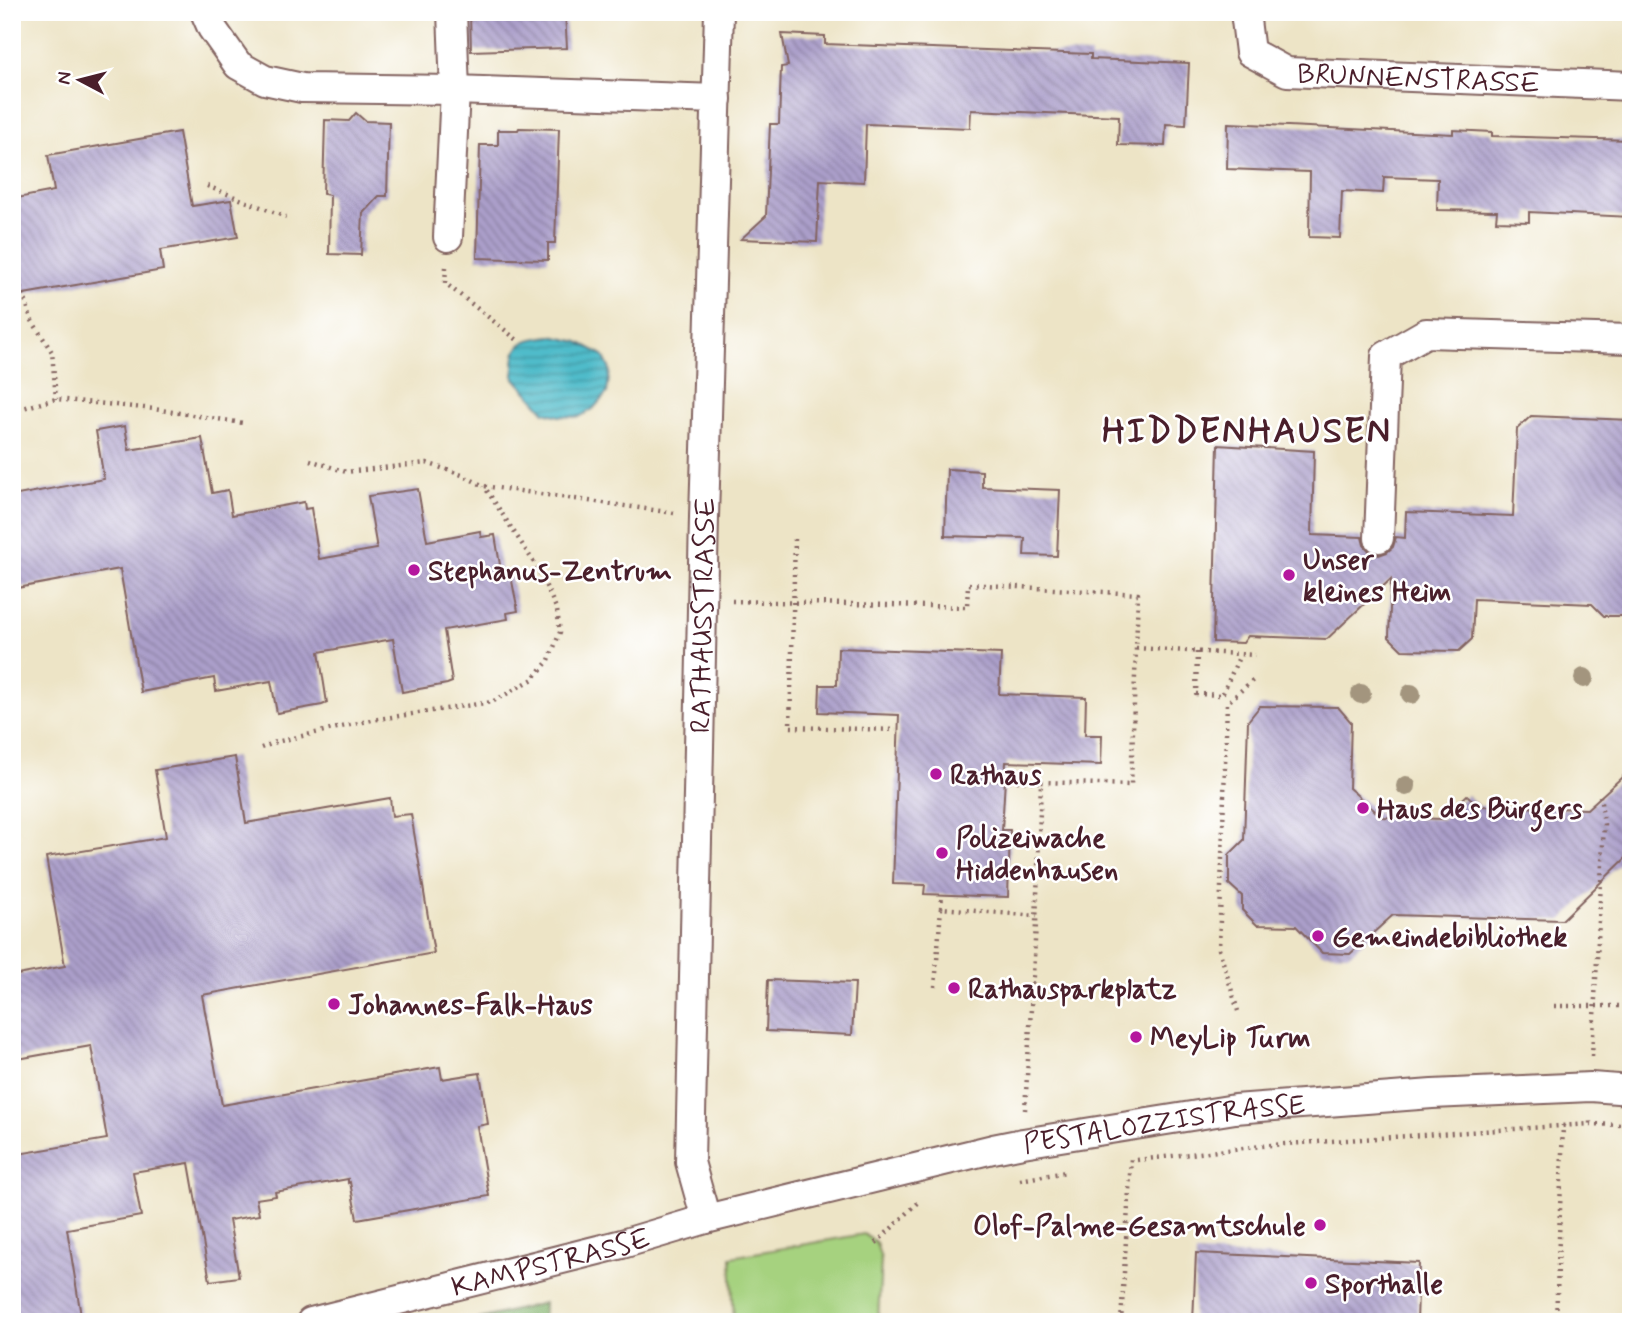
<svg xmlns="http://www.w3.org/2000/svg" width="1643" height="1334" font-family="Mynerve,sans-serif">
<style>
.grass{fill:#a6d27f;stroke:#787855;stroke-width:2}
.forest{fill:url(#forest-firs);stroke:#676a4c;stroke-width:2}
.water{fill:url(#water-rules);stroke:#4c6e7a;stroke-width:2}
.building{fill:url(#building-back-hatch)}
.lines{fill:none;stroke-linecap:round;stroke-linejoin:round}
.street-casing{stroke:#836461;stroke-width:32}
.path{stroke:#836461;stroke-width:4.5;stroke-dasharray:2 5;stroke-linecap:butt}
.street{stroke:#fff;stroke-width:28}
.tree{fill:#a3957e}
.poi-dot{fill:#b5179e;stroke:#fff;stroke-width:2.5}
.labels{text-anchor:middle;stroke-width:5;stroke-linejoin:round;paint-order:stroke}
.street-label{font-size:28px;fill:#4a1f2b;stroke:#fff}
.poi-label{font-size:28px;font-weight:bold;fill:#4a1f2b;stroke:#fff;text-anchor:start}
.district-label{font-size:35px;font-weight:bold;letter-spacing:2px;fill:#4a1f2b;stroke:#fff}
</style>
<defs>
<pattern id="forest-firs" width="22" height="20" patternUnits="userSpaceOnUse" patternTransform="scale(1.75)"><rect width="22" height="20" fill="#84b46e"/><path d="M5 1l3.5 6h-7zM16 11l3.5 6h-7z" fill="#6e925b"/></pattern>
<pattern id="water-rules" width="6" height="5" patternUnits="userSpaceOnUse" patternTransform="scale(1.75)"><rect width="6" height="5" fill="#4fbcca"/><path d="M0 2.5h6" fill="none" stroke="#4498a4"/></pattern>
<pattern id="building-back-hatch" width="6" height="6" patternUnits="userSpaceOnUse" patternTransform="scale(1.75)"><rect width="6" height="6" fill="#ab9fca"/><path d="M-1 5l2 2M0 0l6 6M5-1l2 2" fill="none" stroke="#8d81a4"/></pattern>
</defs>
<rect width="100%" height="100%" fill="#fff"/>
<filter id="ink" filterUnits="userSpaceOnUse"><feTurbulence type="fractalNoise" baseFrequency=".0143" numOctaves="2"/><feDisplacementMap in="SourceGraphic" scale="14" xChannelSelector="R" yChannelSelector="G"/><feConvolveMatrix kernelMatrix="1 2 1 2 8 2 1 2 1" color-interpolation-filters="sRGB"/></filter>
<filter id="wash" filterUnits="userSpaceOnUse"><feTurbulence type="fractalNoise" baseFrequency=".00686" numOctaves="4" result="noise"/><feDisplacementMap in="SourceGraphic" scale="28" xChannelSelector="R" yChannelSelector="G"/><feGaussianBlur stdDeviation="1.57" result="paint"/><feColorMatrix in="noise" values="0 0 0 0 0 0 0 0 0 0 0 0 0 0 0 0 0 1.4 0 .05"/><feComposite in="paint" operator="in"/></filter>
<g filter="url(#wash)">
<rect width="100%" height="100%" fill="#ede4c6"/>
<path class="grass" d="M864 1234 876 1243 881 1259 878 1322H734L731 1257Z"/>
<path class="forest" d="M544 1303 543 1322H467Z"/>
<path class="water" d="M552 336 579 342 603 355 610 370 607 393 593 409 579 417 559 416 545 412 514 377C513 343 519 340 552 336Z"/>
<g id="blocks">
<g class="building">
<path d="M470 12H565L567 48 471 51Z"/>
<path d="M782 34 825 36V44L1091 54V59L1189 63 1186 125 1166 124 1165 146 1118 145 1119 116 971 110 970 128 866 124 864 182 820 180 817 242 741 239 766 216 770 124H779L781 67 788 66Z"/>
<path d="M356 113 365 121 389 122 387 196H379L363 213 361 255 329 254 330 195 323 194 325 120 349 121Z"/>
<path d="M1228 123 1453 134V130L1492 132V136L1631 140V217L1529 212V222L1496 221 1497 211 1437 210 1438 179 1384 177 1383 193 1342 191 1340 238 1309 237 1310 172 1227 169Z"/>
<path d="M519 128 559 129 555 243H548V260L477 258 480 145H498V130H518Z"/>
<path d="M179 132 192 206 231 200 238 237 160 250 163 270 12 296V199L54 191 48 155Z"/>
<path d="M1531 416 1631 420V616H1604L1592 604 1474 599 1472 639 1459 651 1402 650 1389 637 1391 579 1327 639 1248 636 1243 643 1213 642 1218 445 1314 451 1312 535 1362 537 1364 545 1370 552 1379 555 1387 552 1393 547 1396 537 1405 538 1406 512 1513 516 1517 429Z"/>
<path d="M125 426 129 450 202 438 212 493 228 490 232 515 304 502 305 509 311 508 319 559 377 549 368 496 418 489 427 541 480 531 481 537 495 535 502 577 511 576 518 611 507 613 508 619 444 630 452 682 447 684 402 692 393 639 319 652 327 703 322 705 277 713 271 681 216 691 214 678 141 692 120 569 12 589V496L104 479 96 431Z"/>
<path d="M947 469 982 471V487L1060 490 1057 556 1024 555 1025 538 945 536Z"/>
<path d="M838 648 1001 654 999 694 1086 697 1085 735H1102L1101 765 1006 762 1002 830H1010L1008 897 924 894 925 885 893 884 899 715 819 712 820 685H837Z"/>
<path d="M1260 706 1338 707 1351 722 1349 788 1382 817 1442 819 1467 795 1479 806 1587 809 1631 769V853L1562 920 1393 915 1350 954 1322 953 1296 926 1257 925 1242 910V896L1229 884V855L1244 840 1248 721Z"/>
<path d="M235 757 246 823 390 798 392 816 411 814 434 953 202 995 222 1105 440 1067 442 1079 480 1073 488 1124 477 1126 489 1196 357 1219 350 1182 348 1183V1179L275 1192 276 1196 256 1199 259 1215 229 1220 239 1277 210 1281 189 1163 133 1172 141 1216 67 1229 82 1322H12V1155L107 1139 91 1046 12 1060V976L65 966 46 857 166 837 155 770Z"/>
<path d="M768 980 855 983 852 1035 766 1031Z"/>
<path d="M1196 1253 1419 1263 1417 1322H1193Z"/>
</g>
</g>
</g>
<g filter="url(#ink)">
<use href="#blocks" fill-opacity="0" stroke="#836461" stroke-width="2"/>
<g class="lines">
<defs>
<g id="street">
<path d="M205 12 212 28 238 65 265 80 302 88 455 90 717 99"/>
<path id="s1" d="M1245 12 1250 52 1287 72 1631 86"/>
<path d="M448 237 455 90 452 12"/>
<path d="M1379 538 1386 356 1426 333 1631 339"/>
<path id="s2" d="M706 1219 690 1162 704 517 719 12"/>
<path id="s3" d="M311 1322 622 1244 706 1219 993 1149 1023 1143 1235 1109 1432 1094 1591 1087 1631 1090"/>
</g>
</defs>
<use href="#street" class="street-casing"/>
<g class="path">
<path d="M207 186 286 217"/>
<path d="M12 253 31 319 52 352 56 399"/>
<path d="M446 267 445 283 520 342"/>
<path d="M12 411 56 399 154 409 243 423"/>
<path d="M310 460 346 472 427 463 462 475 484 486 674 513"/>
<path d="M795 539 790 727 896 730"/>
<path d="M732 601 967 607 968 584 1138 594 1131 785 1041 782 1036 924 1025 1110"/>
<path d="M1136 648 1255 655"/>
<path d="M1197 652 1196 694 1222 695 1240 655"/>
<path d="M261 748 276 742 372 720 492 702 533 679 549 660 560 632 557 610 537 567 484 486"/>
<path d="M975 779 1041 782"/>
<path d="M941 908 942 895"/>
<path d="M935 987 941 908 1037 916"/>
<path d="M1554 1006H1620"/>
<path d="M1238 1011 1219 949 1227 703 1253 680"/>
<path d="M1592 1056 1604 824 1600 796"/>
<path d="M1590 1124 1624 1125"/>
<path d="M1137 1160 1271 1145 1590 1124V1118"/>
<path d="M1020 1180 1066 1172"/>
<path d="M876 1243 919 1202V1199"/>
<path d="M1121 1322 1131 1158"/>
<path d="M1556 1322 1563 1125"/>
</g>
<use href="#street" class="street"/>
</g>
<g class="tree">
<circle cx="1584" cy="678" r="10"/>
<circle cx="1361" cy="694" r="10"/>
<circle cx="1411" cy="694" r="10"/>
<circle cx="1406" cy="786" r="10"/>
</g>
</g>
<g class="poi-dot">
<circle cx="414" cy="570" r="7"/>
<circle cx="1289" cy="575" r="7"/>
<circle cx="936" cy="774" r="7"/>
<circle cx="1363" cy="808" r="7"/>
<circle cx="942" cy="853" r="7"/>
<circle cx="1318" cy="936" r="7"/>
<circle cx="954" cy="988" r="7"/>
<circle cx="334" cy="1004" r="7"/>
<circle cx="1136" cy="1037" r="7"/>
<circle cx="1320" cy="1225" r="7"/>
<circle cx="1311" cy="1283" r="7"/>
</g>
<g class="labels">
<g class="street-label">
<text dy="10" stroke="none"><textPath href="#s1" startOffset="214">BRUNNENSTRASSE</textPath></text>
<text dy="10" stroke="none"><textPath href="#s2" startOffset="606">RATHAUSSTRASSE</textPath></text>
<text dy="10" stroke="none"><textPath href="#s3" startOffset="877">PESTALOZZISTRASSE</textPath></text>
<text dy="10" stroke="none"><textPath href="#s3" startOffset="247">KAMPSTRASSE</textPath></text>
</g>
<g class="poi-label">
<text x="1303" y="569">Unser<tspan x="1303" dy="32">kleines Heim</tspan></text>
<text x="428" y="580">Stephanus-Zentrum</text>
<text x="950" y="784">Rathaus</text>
<text x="1377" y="818">Haus des Bürgers</text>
<text x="956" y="847">Polizeiwache<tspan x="956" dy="32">Hiddenhausen</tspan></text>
<text x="1332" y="946">Gemeindebibliothek</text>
<text x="968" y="998">Rathausparkplatz</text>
<text x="348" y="1014">Johannes-Falk-Haus</text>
<text x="1150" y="1047">MeyLip Turm</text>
<text x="1306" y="1235" text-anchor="end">Olof-Palme-Gesamtschule</text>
<text x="1325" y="1293">Sporthalle</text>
</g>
<g class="district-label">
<text x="1247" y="442">HIDDENHAUSEN</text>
</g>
</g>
<rect width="1643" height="1334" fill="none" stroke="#fff" stroke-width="42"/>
<g transform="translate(80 80) rotate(277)" stroke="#ffffff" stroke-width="5" paint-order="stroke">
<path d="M0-5L12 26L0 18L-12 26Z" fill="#4a1f2b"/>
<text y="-10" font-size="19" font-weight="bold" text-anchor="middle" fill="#4a1f2b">N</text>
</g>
</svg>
